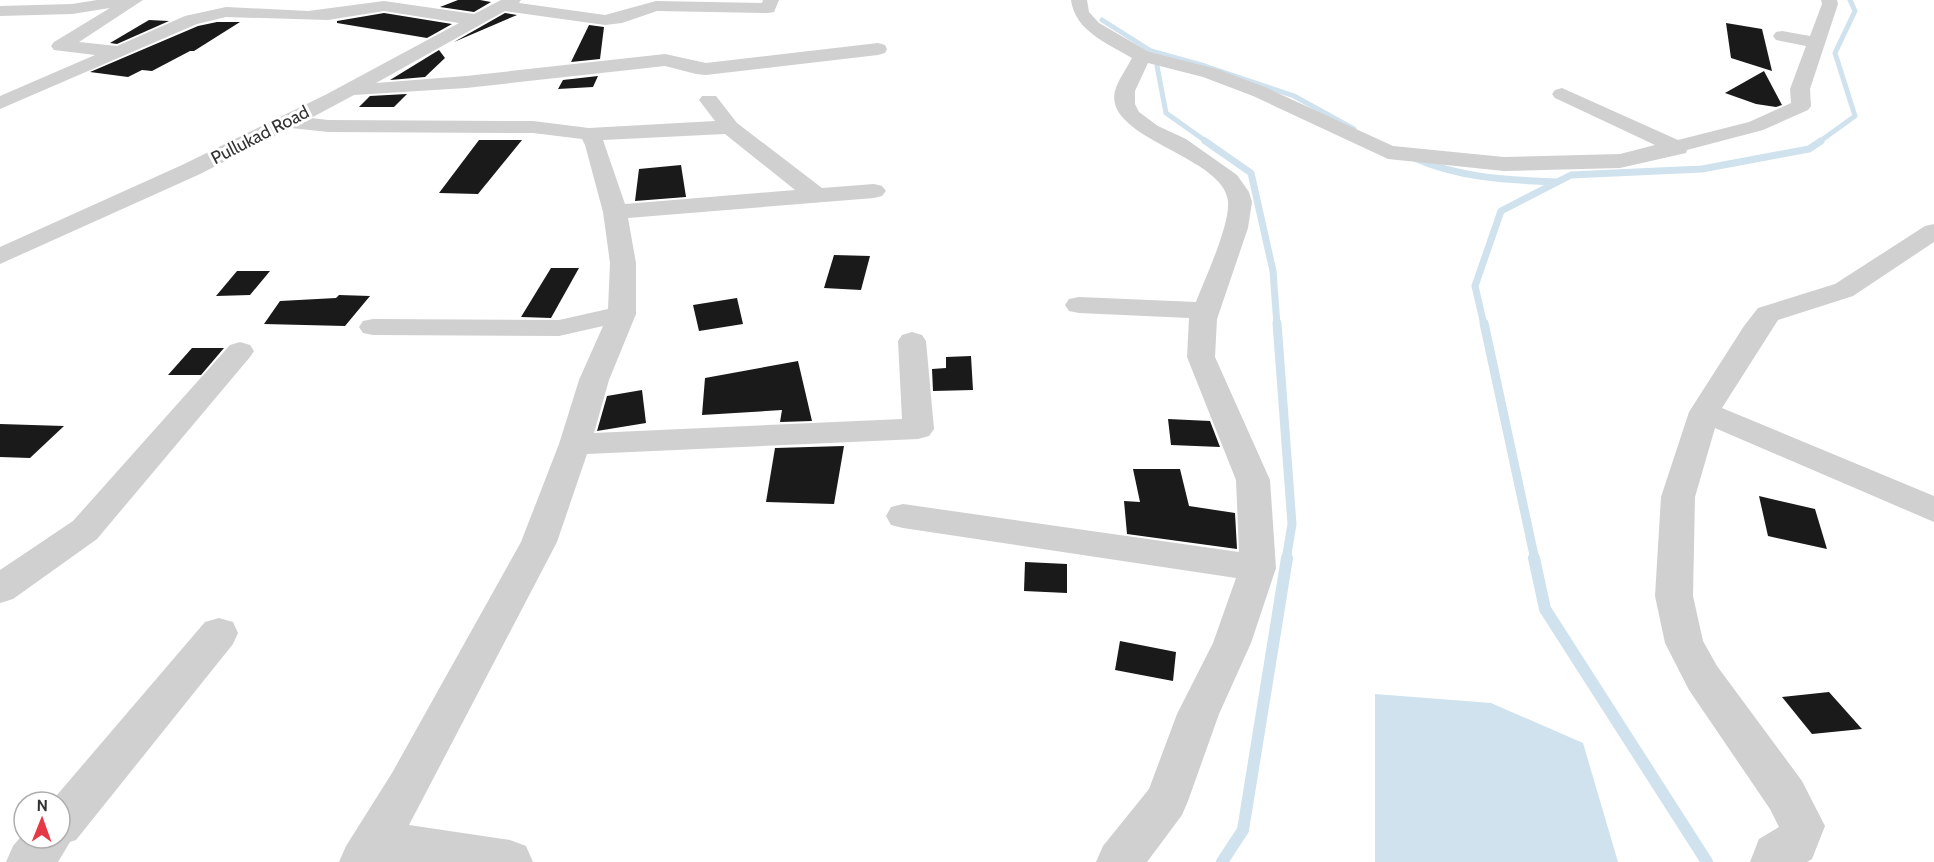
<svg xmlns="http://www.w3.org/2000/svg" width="1934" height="862" font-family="Cabin,sans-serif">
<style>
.water{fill:#cfe2ee}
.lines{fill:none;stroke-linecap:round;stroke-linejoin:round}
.stream-far3{stroke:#cfe2ee;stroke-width:5}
.stream-far2{stroke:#cfe2ee;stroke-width:7}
.stream-far1{stroke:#cfe2ee;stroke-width:9}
.stream{stroke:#cfe2ee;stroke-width:12}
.building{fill:#1a1a1a}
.minor{fill:#d0d0d0;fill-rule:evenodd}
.labels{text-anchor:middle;stroke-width:6;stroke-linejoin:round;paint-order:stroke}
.far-street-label{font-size:18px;fill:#333;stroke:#fff}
</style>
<rect width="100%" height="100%" fill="#fff"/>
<path class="water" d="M1375 694 1491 703 1583 743 1618 862H1375Z"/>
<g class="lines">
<g class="stream-far3">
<path d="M1102 20 1151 51 1205 66 1294 96 1354 129"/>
<path d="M1157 66 1166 113 1207 142"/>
<path d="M1819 142 1855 116 1835 53 1855 11 1850 0"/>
</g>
<g class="stream-far2">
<path d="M1205 141 1251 173 1273 271 1277 325"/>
<path d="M1412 157C1459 178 1505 180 1556 182"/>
<path d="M1484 325 1475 286 1501 211 1571 175 1702 169 1809 149 1821 141"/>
</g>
<g class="stream-far1">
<path d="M1277 323 1292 524 1286 560"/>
<path d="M1484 323 1535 560"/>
</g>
<g class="stream">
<path d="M1534 558 1545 609 1707 862"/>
<path d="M1222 862 1243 830 1287 558"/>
</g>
</g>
<g class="building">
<path d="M458 0H480L491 2 474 12 440 7Z"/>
<path d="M384 13 452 24 427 38 337 23V21Z"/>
<path d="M505 13 517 15 454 42Z"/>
<path d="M149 20 169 21 117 44 110 43Z"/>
<path d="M217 22H240L194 51H190L152 71 142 70 128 77 90 72 198 26Z"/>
<path d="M1726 23 1762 29 1772 71 1731 58Z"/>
<path d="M589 25 604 27 600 59 571 62Z"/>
<path d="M439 50 445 58 425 77 390 80Z"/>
<path d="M1764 71 1782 105 1776 107 1756 104 1725 93Z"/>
<path d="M598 76 593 87 558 89 563 80Z"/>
<path d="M407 94 394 107H359L370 96Z"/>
<path d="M479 140H522L478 194 439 193Z"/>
<path d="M681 165 686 197 635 201 639 169Z"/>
<path d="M834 255 870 256 861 290 824 288Z"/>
<path d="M551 268H579L551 318 521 317Z"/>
<path d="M237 271H270L250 295 216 296Z"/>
<path d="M339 295 370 296 345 326 264 324 280 301 336 298Z"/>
<path d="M737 298 743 324 699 331 693 305Z"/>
<path d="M192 348H224L201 375H168Z"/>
<path d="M971 356 973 390 933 391 932 369 946 368V357Z"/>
<path d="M798 361 812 421 780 422 782 410 702 415 705 378Z"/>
<path d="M642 390 646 423 597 431 607 396Z"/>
<path d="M1168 419 1210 421 1220 447 1171 445Z"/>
<path d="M0 424 64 426 30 458 0 457Z"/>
<path d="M844 446 834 504 766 502 775 448Z"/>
<path d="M1133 469H1180L1189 506 1235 513 1237 549 1127 534 1124 501 1140 502Z"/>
<path d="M1759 496 1815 509 1827 549 1768 536Z"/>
<path d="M1025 562 1067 564V593L1024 591Z"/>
<path d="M1120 641 1176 652 1173 681 1115 670Z"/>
<path d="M1829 692 1862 729 1812 734 1782 697Z"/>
</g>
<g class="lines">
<g class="minor">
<path d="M97 0H143L79 42 117 46 185 16 226 7 308 11 384 1 474 14 501 0H521L519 3 605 15 656 1 762 3 763 0H779L774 12 768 13 657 11 622 23 605 25 505 11 376 83 466 76 665 54 706 63 878 43 885 45 887 49 885 53 878 55 706 75 696 74 665 66 466 88 354 95 311 118 328 120 533 121 589 128 715 121 699 100 702 96H716L737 123 822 188 874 184 882 186 886 191 882 196 874 198 628 218 636 263V314L609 380 594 433 902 419 898 341 902 335 912 332 922 335 926 341 934 429 929 436 918 439 587 454 557 542 409 825 510 840 526 846 533 862H339L346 846 392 773 521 542 559 444 579 380 603 326 559 336 373 335 363 333 359 327 363 321 373 319 559 320 608 309 610 263 603 212 585 145 582 139 533 133 328 132 291 128 198 175 0 264V247L182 165 327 94 459 23 384 11 328 20 226 17 197 24 0 109V96L95 55 54 50 51 46 54 42 110 8 72 14 0 16V6L72 4ZM725 134 795 190 625 204 603 140Z"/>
<path d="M1071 0H1087L1089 12 1099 23 1149 52 1217 69 1267 88 1393 146 1504 157 1620 154 1655 145 1555 98 1552 94 1555 90 1562 88 1678 140 1749 122 1791 103 1790 89 1806 46 1776 40 1773 36 1776 32 1782 31 1810 36 1822 4 1821 0H1837L1838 4 1810 89 1811 106 1808 110 1763 130 1687 150 1686 153 1620 168 1504 171 1388 159 1253 96 1203 77 1148 63 1135 91V104L1139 112 1158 126 1186 139 1237 175 1249 192 1252 202 1248 228 1217 319 1215 357 1270 480 1276 568 1251 643 1219 714 1188 801 1182 815 1147 862H1096L1103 846 1149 789 1177 714 1213 643 1236 578 903 528 891 525 886 516 891 507 903 504 1239 552 1236 480 1187 357 1189 318 1079 313 1069 311 1065 305 1069 299 1079 297 1196 302C1205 278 1230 226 1228 201 1224 156 1103 139 1115 91 1118 80 1127 68 1132 58 1107 43 1075 31 1071 0Z"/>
<path d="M1934 224V242L1853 296 1778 320 1722 408 1934 496V522L1715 428 1695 497 1693 596 1703 641 1717 666 1802 781 1825 826 1812 859 1807 862H1750L1759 839 1779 827 1770 809 1689 690 1665 643 1655 596 1661 497 1689 412 1744 326 1758 308 1835 284 1925 226Z"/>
<path d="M240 342 250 345 254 351 250 357 97 539 13 599 0 603V570L73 521 230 345Z"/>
<path d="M219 618 233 622 238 633 233 644 76 840 70 842 58 862H6L13 846 24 833V838H60V802H51L205 622Z"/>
</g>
</g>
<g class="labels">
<g class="far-street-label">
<text transform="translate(260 135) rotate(-27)" y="6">Pullukad Road</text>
</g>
</g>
<g transform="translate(42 820) rotate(1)"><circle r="28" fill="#ffffff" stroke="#adadad" stroke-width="1.5"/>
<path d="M0-4.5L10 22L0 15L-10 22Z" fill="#e63946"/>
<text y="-9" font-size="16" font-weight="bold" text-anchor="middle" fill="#333333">N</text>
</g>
</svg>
